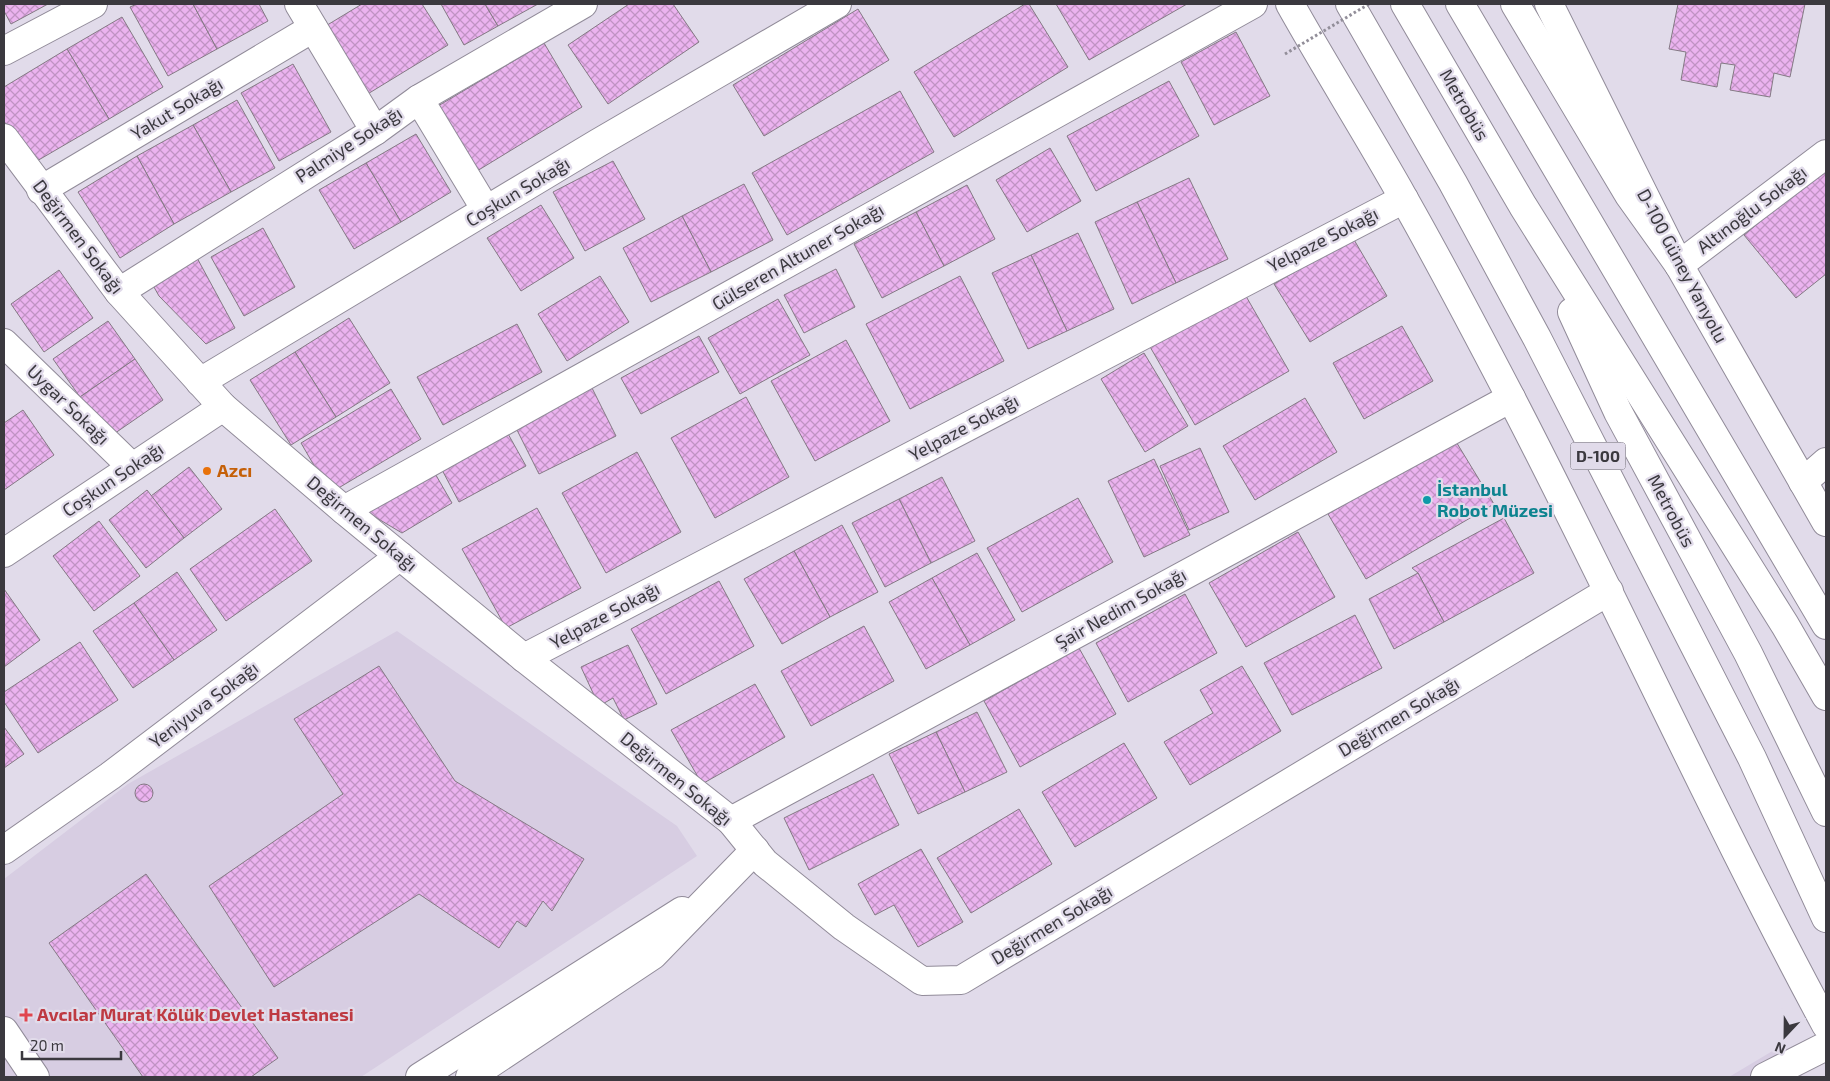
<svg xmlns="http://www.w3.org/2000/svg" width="1830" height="1081" font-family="'Exo 2',sans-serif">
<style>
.built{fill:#d7cde2}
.building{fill:url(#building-cross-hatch);stroke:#847984}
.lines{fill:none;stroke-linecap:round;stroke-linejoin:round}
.minor-casing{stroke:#918b99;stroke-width:30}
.major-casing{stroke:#918b99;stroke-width:30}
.highway-casing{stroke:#918b99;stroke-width:30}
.minor{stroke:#fff;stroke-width:28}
.major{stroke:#fff;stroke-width:28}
.highway{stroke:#fff;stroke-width:28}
.path-bridge{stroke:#928e99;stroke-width:3;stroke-dasharray:2.5 2.5;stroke-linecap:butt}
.food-dot{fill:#e8710a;stroke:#e1dbea;stroke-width:2}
.culture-dot{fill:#0f9aa8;stroke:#e1dbea;stroke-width:2}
.health-dot{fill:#e0444e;stroke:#e1dbea;stroke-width:2}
.labels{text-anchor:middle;stroke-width:4.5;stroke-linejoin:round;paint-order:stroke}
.shield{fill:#e1dbea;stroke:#6d6a72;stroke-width:1}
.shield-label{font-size:16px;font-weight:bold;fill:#3b393f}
.street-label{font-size:18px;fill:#3b393f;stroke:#e1dbea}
.food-label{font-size:18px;font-weight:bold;fill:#c56008;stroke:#e1dbea;text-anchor:start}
.culture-label{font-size:18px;font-weight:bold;fill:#0d838f;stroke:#e1dbea;text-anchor:start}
.health-label{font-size:18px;font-weight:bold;fill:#be3a42;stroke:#e1dbea;text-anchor:start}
</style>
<defs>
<pattern id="building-cross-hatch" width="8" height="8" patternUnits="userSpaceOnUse" patternTransform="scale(1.25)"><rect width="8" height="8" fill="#ebb3ef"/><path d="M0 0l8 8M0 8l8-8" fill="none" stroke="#c093c3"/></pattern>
</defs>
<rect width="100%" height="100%" fill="#e1dbea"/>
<g class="built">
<path d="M397 631 677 826 697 856 361 1077H4V879L128 784Z"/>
<path d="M1784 1044 1803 1077H1729Z"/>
</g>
<g class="building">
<path d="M4 4H48L11 24 4 11Z"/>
<path d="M137 4H193L217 49 168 76 130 7Z"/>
<path d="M193 4H259L268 21 217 49Z"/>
<path d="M362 4H422L448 45 366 95 324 27Z"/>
<path d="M441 4H485L498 26 464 45Z"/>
<path d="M485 4H538L498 26Z"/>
<path d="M629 4H673L699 42 608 104 568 45Z"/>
<path d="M1025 4H1029L1068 67 954 137 914 72Z"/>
<path d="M1056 4H1187L1089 60Z"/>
<path d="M1678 4H1805L1790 77 1774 73 1770 97 1730 90 1735 65 1721 63 1717 87 1681 80 1686 52 1669 49Z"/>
<path d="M858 9 889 60 764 136 733 85Z"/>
<path d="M122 17 163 87 109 119 67 49Z"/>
<path d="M1236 32 1270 96 1214 125 1181 62Z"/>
<path d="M544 43 582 107 477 171 438 106Z"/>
<path d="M67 49 109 119 30 165 4 121V87Z"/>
<path d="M293 64 331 132 279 161 241 93Z"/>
<path d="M1169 81 1199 136 1096 191 1067 136Z"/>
<path d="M900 91 934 152 787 235 752 173Z"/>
<path d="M237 100 275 168 231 192 193 125Z"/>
<path d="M193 125 231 192 174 224 137 156Z"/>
<path d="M416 134 451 192 401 222 366 163Z"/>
<path d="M1050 148 1081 201 1027 232 996 180Z"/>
<path d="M137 156 174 224 120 258 78 192Z"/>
<path d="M613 161 645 219 585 251 553 192Z"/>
<path d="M366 163 401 222 354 249 319 190Z"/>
<path d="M1826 167V274L1796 298 1744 235Z"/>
<path d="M1189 178 1228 259 1176 283 1137 202Z"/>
<path d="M744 184 773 240 711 272 682 216Z"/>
<path d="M967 185 995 239 944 266 916 212Z"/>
<path d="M1137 202 1176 283 1132 304 1095 222Z"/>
<path d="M541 205 574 258 521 291 487 238Z"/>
<path d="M916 212 944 266 882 298 854 244Z"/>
<path d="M682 216 711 272 651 302 623 248Z"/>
<path d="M263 228 295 287 244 316 211 257Z"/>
<path d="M1078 233 1114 309 1067 331 1031 255Z"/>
<path d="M1353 238 1387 296 1310 342 1274 284Z"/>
<path d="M1031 255 1067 331 1028 349 992 273Z"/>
<path d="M196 256 235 328 206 344 159 296 150 280Z"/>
<path d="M836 269 855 307 804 333 784 295Z"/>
<path d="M59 270 93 318 44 352 11 304Z"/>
<path d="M600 276 629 322 567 361 538 314Z"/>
<path d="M960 276 1004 361 910 409 866 324Z"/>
<path d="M1243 291 1289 371 1195 425 1149 345Z"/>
<path d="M778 299 810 355 740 394 708 338Z"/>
<path d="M349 318 390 383 336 417 295 352Z"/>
<path d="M108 321 135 359 80 397 53 359Z"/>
<path d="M517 324 542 372 443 425 417 377Z"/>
<path d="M1402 326 1433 381 1364 419 1333 363Z"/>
<path d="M699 336 719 372 641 414 621 378Z"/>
<path d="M846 340 890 421 815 461 771 381Z"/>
<path d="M295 352 336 417 291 445 250 380Z"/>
<path d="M1144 353 1188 426 1145 452 1101 379Z"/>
<path d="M135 359 163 400 108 438 80 397Z"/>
<path d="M591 386 616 436 539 474 514 424Z"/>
<path d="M391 389 421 439 330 493 301 443Z"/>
<path d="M746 397 789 477 715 518 671 438Z"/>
<path d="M1305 398 1337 452 1255 500 1223 446Z"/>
<path d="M23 410 54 455 4 490V423Z"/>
<path d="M507 432 526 466 459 502 441 468Z"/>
<path d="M1455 440 1494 504 1366 579 1328 514Z"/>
<path d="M1200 448 1229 512 1189 530 1160 466Z"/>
<path d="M637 452 681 532 606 573 562 493Z"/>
<path d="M1154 459 1190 535 1144 557 1108 481Z"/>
<path d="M189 467 222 509 184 538 151 496Z"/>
<path d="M433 470 452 503 402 533 365 511Z"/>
<path d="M942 477 975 541 931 563 899 499Z"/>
<path d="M147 490 184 538 146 568 109 520Z"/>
<path d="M1078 498 1113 562 1022 612 987 548Z"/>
<path d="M899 499 931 563 885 587 852 523Z"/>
<path d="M537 508 581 588 506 628 462 549Z"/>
<path d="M275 509 312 561 226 621 190 569Z"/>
<path d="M1504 518 1534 573 1444 622 1418 573 1412 568Z"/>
<path d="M99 521 140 576 94 611 53 556Z"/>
<path d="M842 525 878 592 830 617 794 551Z"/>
<path d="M1298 532 1335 597 1246 647 1209 583Z"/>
<path d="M794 551 830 617 782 644 744 579Z"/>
<path d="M977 553 1015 620 970 645 932 578Z"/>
<path d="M177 572 217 630 174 660 134 603Z"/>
<path d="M1418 573 1444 622 1394 649 1369 599Z"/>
<path d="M932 578 970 645 926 669 889 602Z"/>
<path d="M719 581 754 646 666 694 631 629Z"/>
<path d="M4 589 40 640 4 667Z"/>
<path d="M1185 594 1217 653 1128 702 1096 643Z"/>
<path d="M134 603 174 660 133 688 93 631Z"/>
<path d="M1355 615 1382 668 1292 715 1264 663Z"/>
<path d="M864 626 894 681 811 726 781 671Z"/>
<path d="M80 642 118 700 38 753 4 702V692Z"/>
<path d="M628 645 657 704 624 720 613 698 599 706 581 667Z"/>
<path d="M1079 648 1116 714 1020 767 984 701Z"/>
<path d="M379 666 455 781 584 859 552 911 543 901 526 927 517 921 499 948 419 894 274 987 209 886 343 794 294 719Z"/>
<path d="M1242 666 1281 731 1190 785 1164 742 1213 713 1200 690Z"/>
<path d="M755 684 785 737 702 784 671 730Z"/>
<path d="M977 712 1007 772 965 792 936 732Z"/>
<path d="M4 727 24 754 4 768Z"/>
<path d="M936 732 965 792 918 814 889 754Z"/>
<path d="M1124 743 1157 798 1075 847 1042 792Z"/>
<path d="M873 774 899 825 809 870 784 818Z"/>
<circle cx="144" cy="793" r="9"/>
<path d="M1019 809 1052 864 971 913 937 858Z"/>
<path d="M921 849 963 922 918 947 894 905 875 915 858 884Z"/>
<path d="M146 874 278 1058 251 1077H143L49 943Z"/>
</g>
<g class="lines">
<defs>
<g id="minor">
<path d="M299 4 375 131"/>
<path d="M1405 4 1523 206 1785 625 1826 696"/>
<path d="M4 51 93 4"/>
<path d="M419 99 486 210"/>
<path d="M4 138 119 292 223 407 344 510 524 658 731 821 765 863 844 927 922 981 961 980 1609 591"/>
<path d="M41 190 313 28"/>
<path d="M1679 265 1826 154"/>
<path d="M119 292 375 131 419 99 583 4"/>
<path d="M1572 312 1618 412 1748 653 1826 812"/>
<path d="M4 343 132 467"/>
<path d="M200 382 598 143 837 4"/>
<path d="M1803 482 1826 462"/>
<path d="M344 510C648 343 949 171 1253 4"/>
<path d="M4 553 223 407"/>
<path d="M524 658 1404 199"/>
<path d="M731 821 1511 398"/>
<path d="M4 850 110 776 400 556"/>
<path d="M4 1031 35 1077"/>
<path d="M420 1077 682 911"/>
<path d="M470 1077 653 955 755 850"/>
<path d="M1765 1077 1826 1046"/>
</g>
<g id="major">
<path d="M1290 4C1327 70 1367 133 1404 199 1441 264 1476 331 1511 398 1619 606 1715 819 1826 1025"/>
<path d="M1549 4 1679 265 1826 522"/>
</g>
<g id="highway">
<path d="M1350 4 1453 183 1537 338 1752 758 1826 918"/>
<path d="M1460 4 1826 625"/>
<path d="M1515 4 1629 195 1679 265"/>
</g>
</defs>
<use href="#minor" class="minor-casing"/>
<use href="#major" class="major-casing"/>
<use href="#highway" class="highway-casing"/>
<use href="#minor" class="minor"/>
<use href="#major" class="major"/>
<use href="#highway" class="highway"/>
<path class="path-bridge" d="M1285 54 1369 4"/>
</g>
<circle class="food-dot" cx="207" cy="471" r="5"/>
<circle class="culture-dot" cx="1427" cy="500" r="5"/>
<path class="health-dot" d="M23.5 1007.5h5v5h5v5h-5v5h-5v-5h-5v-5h5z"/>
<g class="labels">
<rect class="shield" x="1570.5" y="442.5" width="55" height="27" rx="4"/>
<g class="shield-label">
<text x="1598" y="462">D-100</text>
</g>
<g class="street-label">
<text transform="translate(1464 105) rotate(60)" y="6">Metrobüs</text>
<text transform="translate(177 109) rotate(-31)" y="6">Yakut Sokağı</text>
<text transform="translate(349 145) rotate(-33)" y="6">Palmiye Sokağı</text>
<text transform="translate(518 192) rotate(-31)" y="6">Coşkun Sokağı</text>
<text transform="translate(1752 210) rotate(-37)" y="6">Altınoğlu Sokağı</text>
<text transform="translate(78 237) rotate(53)" y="6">Değirmen Sokağı</text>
<text transform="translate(1323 240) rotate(-27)" y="6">Yelpaze Sokağı</text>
<text transform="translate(798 257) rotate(-30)" y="6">Gülseren Altuner Sokağı</text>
<text transform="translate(1682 266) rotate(62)" y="6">D-100 Güney Yanyolu</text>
<text transform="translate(68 405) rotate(44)" y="6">Uygar Sokağı</text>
<text transform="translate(964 428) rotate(-28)" y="6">Yelpaze Sokağı</text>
<text transform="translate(113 480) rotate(-34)" y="6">Coşkun Sokağı</text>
<text transform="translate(1671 511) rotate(62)" y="6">Metrobüs</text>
<text transform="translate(362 524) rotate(40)" y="6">Değirmen Sokağı</text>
<text transform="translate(1121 609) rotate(-29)" y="6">Şair Nedim Sokağı</text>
<text transform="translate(605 616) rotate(-28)" y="6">Yelpaze Sokağı</text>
<text transform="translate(204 705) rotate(-37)" y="6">Yeniyuva Sokağı</text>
<text transform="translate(1399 717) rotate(-31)" y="6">Değirmen Sokağı</text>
<text transform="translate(676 779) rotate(39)" y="6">Değirmen Sokağı</text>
<text transform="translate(1052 925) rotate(-31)" y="6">Değirmen Sokağı</text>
</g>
<g class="food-label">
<text x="217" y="477">Azcı</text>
</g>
<g class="culture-label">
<text x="1437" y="496">İstanbul<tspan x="1437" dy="21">Robot Müzesi</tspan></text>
</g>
<g class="health-label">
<text x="37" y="1021">Avcılar Murat Kölük Devlet Hastanesi</text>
</g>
</g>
<rect width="1830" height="1081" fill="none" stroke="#3b393f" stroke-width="10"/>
<g transform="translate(1785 1036) rotate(202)" stroke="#e1dbea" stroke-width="4" paint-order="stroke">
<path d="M0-4L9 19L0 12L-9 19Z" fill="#3b393f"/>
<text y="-8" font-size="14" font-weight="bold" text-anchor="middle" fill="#3b393f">N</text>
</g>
<path d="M22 1051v8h99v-8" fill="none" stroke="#3b393f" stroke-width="2.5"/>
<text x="30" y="1051" font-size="15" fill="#3b393f" stroke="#e1dbea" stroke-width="4" paint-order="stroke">20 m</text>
</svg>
